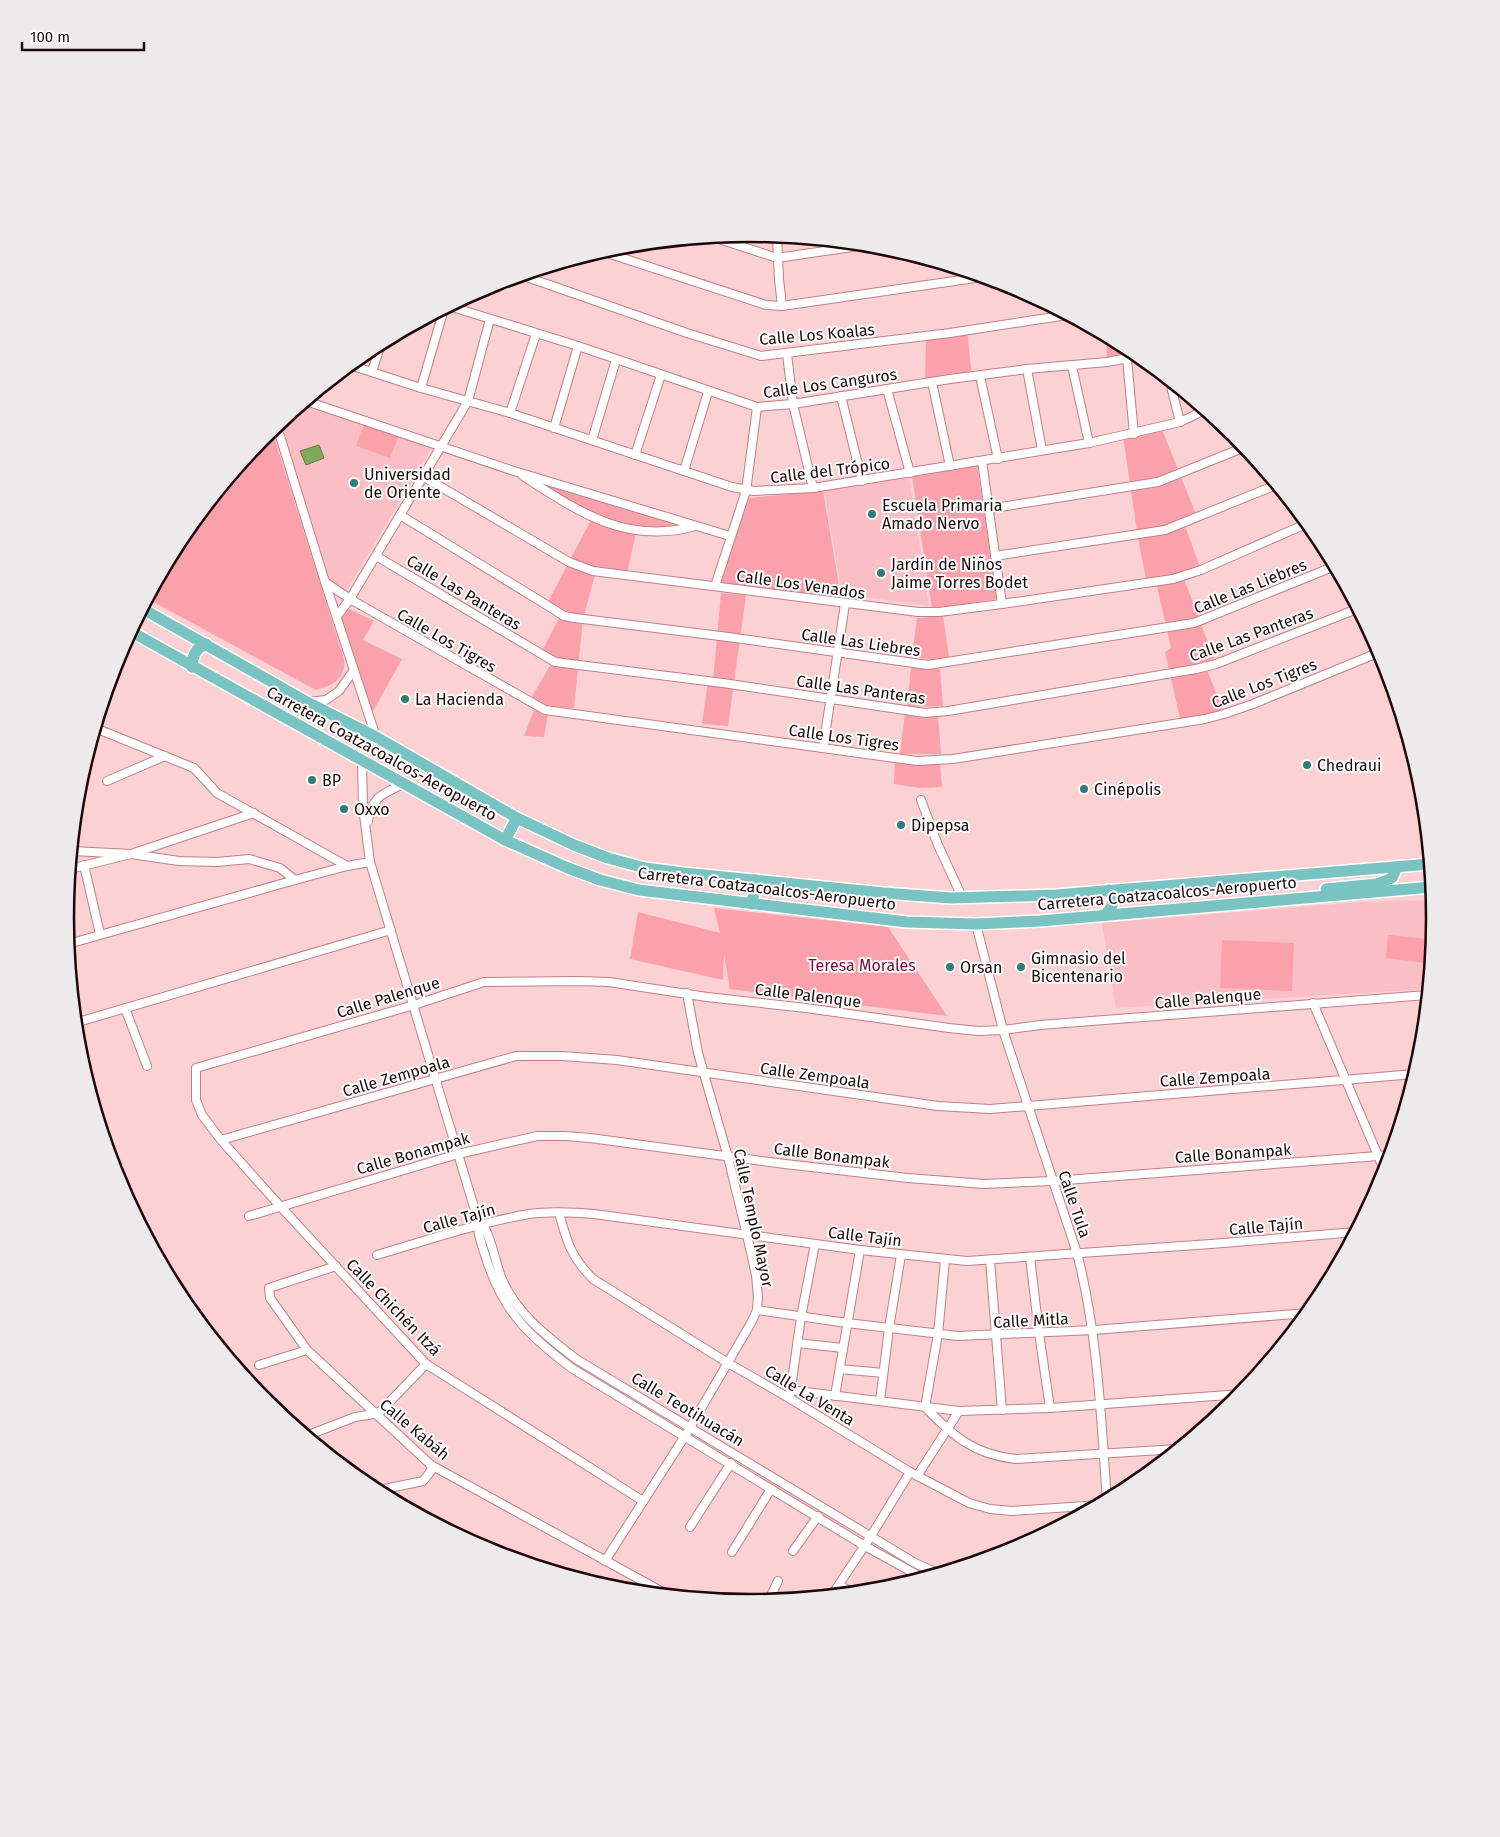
<svg xmlns="http://www.w3.org/2000/svg" width="1500" height="1837" font-family="'Fira Sans',sans-serif">
<style>
.built{fill:#fbbec4}
.green{fill:#faa1ab}
.water{fill:#7faa5e;stroke:#627945}
.lines{fill:none;stroke-linecap:round;stroke-linejoin:round}
.street-casing{stroke:#bf8087;stroke-width:10}
.primary-casing{stroke:#fff;stroke-width:14}
.street{stroke:#fff;stroke-width:8}
.primary{stroke:#79c4c2;stroke-width:11}
.poi-dot{fill:#327b79;stroke:#fefefe;stroke-width:2}
.labels{text-anchor:middle;stroke-width:4;stroke-linejoin:round;paint-order:stroke}
.street-label{font-size:16px;fill:#1e080b;stroke:#fefefe}
.poi-label{font-size:16px;fill:#1e080b;stroke:#fefefe;text-anchor:start}
.park-label{font-size:16px;fill:#7c0a2c;stroke:#fefefe}
.rim{fill:none;stroke:#1e080b;stroke-width:2.5}
</style>
<rect width="100%" height="100%" fill="#fbd1d4"/>
<g class="built">
<path d="M303 403 432 447 346 591 328 581 278 424Z"/>
<path d="M909 477 929 606 842 594 824 490Z"/>
<path d="M1433 900 1435 919 1428 989 1116 1008 1102 923 1361 902Z"/>
</g>
<g class="green">
<path d="M967 330 972 377 925 383 926 336Z"/>
<path d="M1106 336 1131 349 1139 356 1107 362Z"/>
<path d="M364 423 399 435 390 458 356 446Z"/>
<path d="M1161 427 1197 517 1184 523 1201 570 1183 576 1216 664 1206 667 1224 714 1181 723 1165 652 1171 648 1156 582 1147 584 1138 538 1123 436Z"/>
<path d="M270 430 274 437 344 659C346 679 333 685 316 690L148 599 181 538Z"/>
<path d="M977 465 997 599 932 609 912 476Z"/>
<path d="M542 482 684 525 675 530 637 528 627 573 597 567 583 619 574 708 547 706 531 698 551 664 542 651 562 613 547 604 592 518Z"/>
<path d="M823 491 841 598 720 583 749 498Z"/>
<path d="M721 593 746 595 728 726 702 724 708 681 713 682Z"/>
<path d="M347 608 374 621 363 640 402 659 372 713 339 619Z"/>
<path d="M943 616 949 657 936 660 912 657 917 618Z"/>
<path d="M911 667 940 669 943 706 907 707Z"/>
<path d="M534 710 548 714 544 737 524 736Z"/>
<path d="M905 713 938 715 941 754H900Z"/>
<path d="M895 760 926 764H940L942 787 920 788 894 784Z"/>
<path d="M714 908 888 927 947 1016 730 989 724 954 723 980 630 959 638 912 720 933Z"/>
<path d="M1388 935 1428 939 1425 963 1386 958Z"/>
<path d="M1222 940 1294 943 1292 991 1220 988Z"/>
</g>
<path class="water" d="M319 445 324 458 306 465 300 451Z"/>
<g class="lines">
<defs>
<g id="street">
<path d="M777 236 779 279 782 306"/>
<path d="M713 237 777 258 866 245"/>
<path d="M601 251 766 305 782 306 982 277"/>
<path d="M521 275 687 333 761 356 950 333 1067 315"/>
<path d="M449 306 578 346 757 407 793 404 950 379 1027 369 1107 362 1139 356"/>
<path d="M787 354 793 404 813 488"/>
<path d="M1127 359 1134 434"/>
<path d="M350 365 421 388 510 413 732 487 754 491 813 488 1089 443 1180 422 1205 410"/>
<path d="M1072 366 1089 443"/>
<path d="M1027 369 1042 450"/>
<path d="M372 372 381 343"/>
<path d="M980 376 998 459"/>
<path d="M932 382 950 466"/>
<path d="M1170 382 1180 422"/>
<path d="M421 388 444 309"/>
<path d="M887 389 910 473"/>
<path d="M841 396 862 481"/>
<path d="M306 401 514 471 730 536"/>
<path d="M510 413 536 334"/>
<path d="M275 426 280 436 325 582 376 737"/>
<path d="M554 428 578 346"/>
<path d="M592 440 616 360"/>
<path d="M635 455 661 375"/>
<path d="M982 461 1002 604"/>
<path d="M684 471 708 392"/>
<path d="M523 476C578 511 624 544 692 527"/>
<path d="M424 477 569 562 593 571 918 612H939L1002 604 1173 579 1201 570 1308 523"/>
<path d="M988 509 1158 482 1245 447"/>
<path d="M400 515 545 604 564 616 575 618 728 637 928 665 1194 623 1335 566"/>
<path d="M376 556 555 662 723 683 925 713 948 711 1196 669 1216 664 1357 609"/>
<path d="M995 556 1165 530 1276 485"/>
<path d="M325 582 350 599 545 710 917 761 953 759 1205 719 1224 714 1253 704 1380 652"/>
<path d="M715 586 746 491 757 407"/>
<path d="M337 616 350 599 468 401 490 319"/>
<path d="M307 702 326 700 339 691 354 670"/>
<path d="M95 728 194 768 217 793 347 866"/>
<path d="M823 748 845 604"/>
<path d="M362 761 363 807 370 862 477 1217C477 1231 481 1244 486 1258 503 1312 529 1336 573 1369L865 1546 923 1578"/>
<path d="M107 781 165 756"/>
<path d="M921 800 938 845 962 897"/>
<path d="M368 821C372 796 383 794 403 784"/>
<path d="M72 851 131 854 179 861 217 862 249 859 280 868 295 880"/>
<path d="M84 865 100 934"/>
<path d="M70 869 131 854 254 813"/>
<path d="M976 924 1003 1030 1077 1253C1098 1334 1101 1418 1107 1501"/>
<path d="M68 944 295 880 347 866 370 862"/>
<path d="M1313 1003 1385 1172"/>
<path d="M125 1008 147 1066"/>
<path d="M75 1023 391 930"/>
<path d="M221 1140 516 1056H562L617 1060 938 1106 990 1109 1028 1106 1415 1074"/>
<path d="M559 1213C567 1242 571 1257 593 1279L728 1363 789 1398 910 1472 969 1503 990 1509 1012 1511 1099 1505"/>
<path d="M249 1216 458 1154 537 1136H565L590 1138 785 1164 908 1178 984 1184 1053 1181 1391 1155"/>
<path d="M481 1222C491 1236 495 1260 501 1277 516 1313 546 1336 576 1359L915 1563 939 1574"/>
<path d="M377 1255C428 1240 478 1223 529 1214 550 1211 573 1212 594 1214L860 1250 967 1261 1211 1244 1356 1232"/>
<path d="M1030 1257 1039 1333 1050 1408"/>
<path d="M945 1260 938 1334 925 1407C953 1436 973 1454 1015 1459L1178 1449"/>
<path d="M990 1260 1002 1410"/>
<path d="M336 1266 269 1288 270 1298 307 1350 431 1465 670 1596"/>
<path d="M757 1310 847 1323 958 1336 1094 1330 1308 1313"/>
<path d="M797 1343 843 1348"/>
<path d="M259 1365 307 1350"/>
<path d="M840 1369 883 1373"/>
<path d="M790 1390 959 1411 1050 1408 1242 1394"/>
<path d="M790 1395 801 1317 815 1244"/>
<path d="M835 1396 860 1250"/>
<path d="M880 1401 889 1328 901 1255"/>
<path d="M306 1436 355 1417 374 1414 381 1411 426 1364"/>
<path d="M917 1476 959 1411"/>
<path d="M375 1491 423 1481 431 1471V1465"/>
<path d="M643 1501 426 1364 280 1206 221 1140 202 1115 196 1100V1068L414 1005 484 982 580 981 609 982 707 997 806 1008 949 1028 978 1031 1003 1030 1040 1025 1427 995"/>
<path d="M690 1527 731 1463"/>
<path d="M793 1551 818 1516"/>
<path d="M732 1552 771 1489"/>
<path d="M605 1561 685 1436 751 1323 757 1310 758 1298 756 1275 747 1235 728 1157 698 1053 687 993"/>
<path d="M839 1585 853 1593"/>
<path d="M832 1595 871 1536 910 1472"/>
<path d="M768 1602 778 1581"/>
</g>
<g id="primary">
<path d="M143 609 307 702 376 737 517 818 574 845 608 858 645 868 684 873 884 893 951 898 1056 895 1430 864"/>
<path d="M130 631 505 840 568 868 600 880 639 890 907 922 976 924 1040 921 1432 887"/>
<path d="M192 667C192 657 195 648 206 644"/>
<path d="M505 840 517 818"/>
<path d="M1326 889 1377 884 1392 878 1397 867"/>
<path d="M752 904 756 880"/>
<path d="M1104 915C1113 908 1116 900 1109 890"/>
</g>
</defs>
<use href="#street" class="street-casing"/>
<use href="#primary" class="primary-casing"/>
<use href="#street" class="street"/>
<use href="#primary" class="primary"/>
</g>
<g class="poi-dot">
<circle cx="354" cy="483" r="5"/>
<circle cx="872" cy="514" r="5"/>
<circle cx="881" cy="573" r="5"/>
<circle cx="405" cy="699" r="5"/>
<circle cx="1307" cy="765" r="5"/>
<circle cx="312" cy="780" r="5"/>
<circle cx="1084" cy="789" r="5"/>
<circle cx="344" cy="809" r="5"/>
<circle cx="901" cy="825" r="5"/>
<circle cx="950" cy="967" r="5"/>
<circle cx="1021" cy="967" r="5"/>
</g>
<g class="labels">
<g class="street-label">
<text transform="translate(817 334) rotate(-5)" y="6">Calle Los Koalas</text>
<text transform="translate(830 383) rotate(-8)" y="6">Calle Los Canguros</text>
<text transform="translate(830 470) rotate(-7)" y="6">Calle del Trópico</text>
<text transform="translate(801 584) rotate(8)" y="6">Calle Los Venados</text>
<text transform="translate(1250 586) rotate(-22)" y="6">Calle Las Liebres</text>
<text transform="translate(464 592) rotate(31)" y="6">Calle Las Panteras</text>
<text transform="translate(1251 634) rotate(-20)" y="6">Calle Las Panteras</text>
<text transform="translate(447 640) rotate(30)" y="6">Calle Los Tigres</text>
<text transform="translate(861 642) rotate(8)" y="6">Calle Las Liebres</text>
<text transform="translate(1264 683) rotate(-21)" y="6">Calle Los Tigres</text>
<text transform="translate(861 689) rotate(8)" y="6">Calle Las Panteras</text>
<text transform="translate(844 737) rotate(8)" y="6">Calle Los Tigres</text>
<text transform="translate(382 753) rotate(29)" y="6">Carretera Coatzacoalcos-Aeropuerto</text>
<text transform="translate(767 888) rotate(7)" y="6">Carretera Coatzacoalcos-Aeropuerto</text>
<text transform="translate(1167 893) rotate(-5)" y="6">Carretera Coatzacoalcos-Aeropuerto</text>
<text transform="translate(808 995) rotate(7)" y="6">Calle Palenque</text>
<text transform="translate(388 997) rotate(-17)" y="6">Calle Palenque</text>
<text transform="translate(1208 998) rotate(-5)" y="6">Calle Palenque</text>
<text transform="translate(815 1075) rotate(8)" y="6">Calle Zempoala</text>
<text transform="translate(396 1076) rotate(-16)" y="6">Calle Zempoala</text>
<text transform="translate(1215 1077) rotate(-4)" y="6">Calle Zempoala</text>
<text transform="translate(413 1153) rotate(-16)" y="6">Calle Bonampak</text>
<text transform="translate(1233 1153) rotate(-4)" y="6">Calle Bonampak</text>
<text transform="translate(832 1155) rotate(7)" y="6">Calle Bonampak</text>
<text transform="translate(1075 1204) rotate(71)" y="6">Calle Tula</text>
<text transform="translate(459 1218) rotate(-15)" y="6">Calle Tajín</text>
<text transform="translate(754 1218) rotate(78)" y="6">Calle Templo Mayor</text>
<text transform="translate(1266 1226) rotate(-5)" y="6">Calle Tajín</text>
<text transform="translate(865 1236) rotate(7)" y="6">Calle Tajín</text>
<text transform="translate(394 1307) rotate(46)" y="6">Calle Chichén Itzá</text>
<text transform="translate(1031 1320) rotate(-3)" y="6">Calle Mitla</text>
<text transform="translate(810 1395) rotate(31)" y="6">Calle La Venta</text>
<text transform="translate(688 1409) rotate(31)" y="6">Calle Teotihuacán</text>
<text transform="translate(415 1429) rotate(40)" y="6">Calle Kabáh</text>
</g>
<g class="poi-label">
<text x="364" y="480">Universidad<tspan x="364" dy="18">de Oriente</tspan></text>
<text x="882" y="511">Escuela Primaria<tspan x="882" dy="18">Amado Nervo</tspan></text>
<text x="891" y="570">Jardín de Niños<tspan x="891" dy="18">Jaime Torres Bodet</tspan></text>
<text x="415" y="705">La Hacienda</text>
<text x="1317" y="771">Chedraui</text>
<text x="322" y="786">BP</text>
<text x="1094" y="795">Cinépolis</text>
<text x="354" y="815">Oxxo</text>
<text x="911" y="831">Dipepsa</text>
<text x="1031" y="964">Gimnasio del<tspan x="1031" dy="18">Bicentenario</tspan></text>
<text x="960" y="973">Orsan</text>
</g>
<g class="park-label">
<text x="862" y="971">Teresa Morales</text>
</g>
</g>
<path d="M0 0H1500V1837H0ZM74 918a676 676 0 1 1 1352 0a676 676 0 1 1-1352 0Z" fill="#eceaeb" fill-rule="evenodd"/>
<path class="rim" d="M74 918a676 676 0 1 1 1352 0a676 676 0 1 1-1352 0Z"/>
<path d="M22 42v8h122v-8" fill="none" stroke="#1e080b" stroke-width="2.5"/>
<text x="30" y="42" font-size="15" fill="#1e080b" stroke="#fefefe" stroke-width="4" paint-order="stroke">100 m</text>
</svg>
